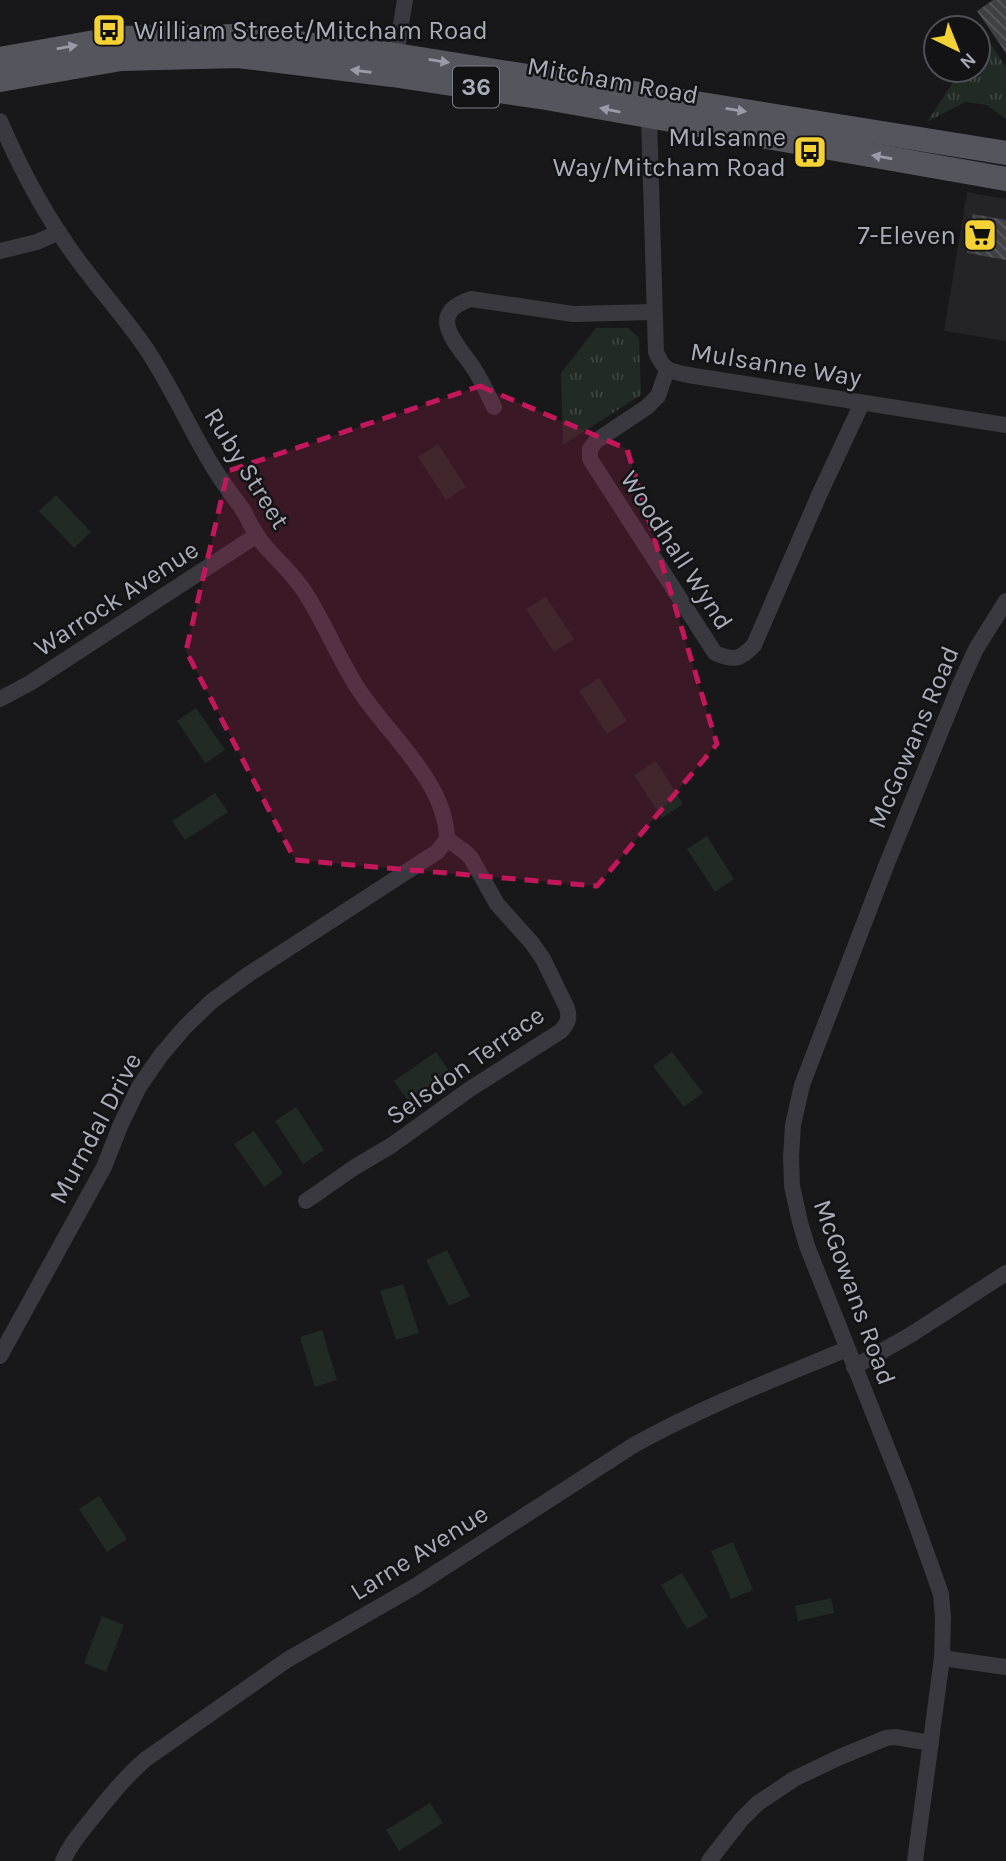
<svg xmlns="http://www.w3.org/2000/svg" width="1006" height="1861" font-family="Karla,sans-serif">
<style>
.built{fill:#242427}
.park{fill:url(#park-tufts)}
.pitch{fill:#212a24}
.building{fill:url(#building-back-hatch)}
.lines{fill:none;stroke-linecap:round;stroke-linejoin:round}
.minor{stroke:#39393f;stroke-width:16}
.primary{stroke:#55555e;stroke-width:24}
.oneway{fill:#999ba8}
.marked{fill:#c2185b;fill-opacity:0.2;stroke:#c2185b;stroke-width:5;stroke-dasharray:14 9;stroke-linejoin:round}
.labels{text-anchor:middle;stroke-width:5;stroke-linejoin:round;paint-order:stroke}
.shield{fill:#131315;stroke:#7d7e88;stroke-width:2}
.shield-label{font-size:24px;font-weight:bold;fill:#aaacba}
.poi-label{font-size:26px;fill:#aaacba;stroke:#131315;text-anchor:end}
.street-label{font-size:26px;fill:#aaacba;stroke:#131315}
</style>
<defs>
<pattern id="park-tufts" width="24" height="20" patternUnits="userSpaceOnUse" patternTransform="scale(1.75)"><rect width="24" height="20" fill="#212a24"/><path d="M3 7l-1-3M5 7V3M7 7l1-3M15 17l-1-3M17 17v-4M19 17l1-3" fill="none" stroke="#3f4642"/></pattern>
<pattern id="building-back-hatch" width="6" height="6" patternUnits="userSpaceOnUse" patternTransform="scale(1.75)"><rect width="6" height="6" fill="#3f4044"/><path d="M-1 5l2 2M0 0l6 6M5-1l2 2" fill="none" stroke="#58595d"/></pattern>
</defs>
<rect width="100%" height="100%" fill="#18181a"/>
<path class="built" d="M967 192 1006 199V341L944 331Z"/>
<g class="park">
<path d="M984 34 1006 67V119L987 105 965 102 927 122 961 70H978V44Z"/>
<path d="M596 328H628L639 338 641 395 563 445 561 373Z"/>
</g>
<g class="pitch">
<path d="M438 444 466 487 446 500 418 457Z"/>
<path d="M56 495 91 532 74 548 39 511Z"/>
<path d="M546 597 574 639 554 652 526 609Z"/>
<path d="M599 678 627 721 607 734 579 691Z"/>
<path d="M196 708 225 750 205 763 177 721Z"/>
<path d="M656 761 683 804 662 818 634 775Z"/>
<path d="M215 793 228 812 185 840 172 821Z"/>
<path d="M707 836 734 879 715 892 687 849Z"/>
<path d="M436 1052 450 1072 408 1101 394 1081Z"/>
<path d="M672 1052 703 1093 684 1107 653 1066Z"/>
<path d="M296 1107 324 1150 303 1164 275 1121Z"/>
<path d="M254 1131 283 1173 264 1187 234 1144Z"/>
<path d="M447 1250 470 1296 449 1306 426 1260Z"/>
<path d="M403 1284 419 1333 396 1340 380 1291Z"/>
<path d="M322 1330 337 1380 315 1387 300 1337Z"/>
<path d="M99 1496 127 1539 107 1552 79 1509Z"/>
<path d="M733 1542 753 1590 731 1599 711 1551Z"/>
<path d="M682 1573 708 1617 687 1629 661 1585Z"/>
<path d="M831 1598 834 1613 798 1621 795 1606Z"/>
<path d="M102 1616 124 1625 106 1672 84 1663Z"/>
<path d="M430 1803 443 1823 399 1851 386 1830Z"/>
</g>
<g class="building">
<path d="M993 0H1006V53L977 11Z"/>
<path d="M973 214 1006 220V260L967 253Z"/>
</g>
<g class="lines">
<g class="minor">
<path d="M396 55 405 0"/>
<path d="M649 117 656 352C664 371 669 371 688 375L1006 425"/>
<path d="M0 121C23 175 51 226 87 272 106 297 127 321 145 347 171 385 189 428 213 467 222 482 233 496 243 510 250 522 255 536 265 546 279 562 295 576 306 594 325 624 338 657 357 687 386 733 446 781 447 839"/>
<path d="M0 251 37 242 59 232"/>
<path d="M667 370 658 396 647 407 596 441 590 449V459L715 653C734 661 740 660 754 645L820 493 862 403"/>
<path d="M494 407C488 395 483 383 476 372 461 347 422 315 471 299L573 314 654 312"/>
<path d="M0 699 30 683 257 535"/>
<path d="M306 1201 355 1167 392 1145 470 1089 561 1031C568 1023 570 1018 567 1008L543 959 532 943 497 904 471 858 465 852 447 839"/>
<path d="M0 1356 104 1167 121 1124 139 1087 161 1055 185 1027 212 1001 249 974 423 861 437 852 447 839"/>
<path d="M854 1367 912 1334 1006 1273"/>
<path d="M942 1658 1006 1667"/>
<path d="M63 1861C70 1844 83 1830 94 1816 110 1796 126 1776 146 1759L287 1660 414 1587 634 1445C702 1407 775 1379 847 1349"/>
<path d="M709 1861 741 1820 758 1803 794 1779 840 1757 886 1738 895 1737 931 1743"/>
<path d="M915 1861 942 1658 943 1617 941 1594 905 1493 807 1246 800 1222 792 1186 791 1157 793 1125 802 1085 886 866 960 684 976 649 1006 601"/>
</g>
<g class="primary">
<path d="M0 59 117 38 239 36 396 55 1006 153"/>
<path d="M0 80 121 59 238 56 392 75 546 98 1006 179"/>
</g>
</g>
<defs><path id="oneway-solid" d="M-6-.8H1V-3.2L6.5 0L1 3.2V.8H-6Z" transform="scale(1.75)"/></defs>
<g class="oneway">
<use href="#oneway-solid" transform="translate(67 47) rotate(-10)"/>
<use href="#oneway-solid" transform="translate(439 61) rotate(9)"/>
<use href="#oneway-solid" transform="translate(361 71) rotate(-173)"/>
<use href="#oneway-solid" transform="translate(610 110) rotate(-169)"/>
<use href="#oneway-solid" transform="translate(736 110) rotate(9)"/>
<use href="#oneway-solid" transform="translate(882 157) rotate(-170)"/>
</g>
<path class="marked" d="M480 386 627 449 717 744 597 886 295 860 186 651 228 471Z"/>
<defs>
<symbol id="bus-square" viewBox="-11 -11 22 22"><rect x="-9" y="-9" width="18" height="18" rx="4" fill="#f4d235" stroke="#131315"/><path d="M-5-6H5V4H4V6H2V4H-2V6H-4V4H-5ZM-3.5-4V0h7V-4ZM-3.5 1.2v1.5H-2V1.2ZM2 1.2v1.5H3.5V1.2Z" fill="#111"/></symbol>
<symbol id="supermarket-square" viewBox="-11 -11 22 22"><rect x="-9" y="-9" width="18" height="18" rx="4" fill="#f4d235" stroke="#131315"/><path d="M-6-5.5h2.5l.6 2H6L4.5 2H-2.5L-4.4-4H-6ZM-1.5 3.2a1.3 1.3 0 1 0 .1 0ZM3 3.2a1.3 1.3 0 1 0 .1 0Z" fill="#111"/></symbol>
</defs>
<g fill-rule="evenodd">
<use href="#bus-square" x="90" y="11" width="38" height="38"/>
<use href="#bus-square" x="791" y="133" width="38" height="38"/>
<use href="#supermarket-square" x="961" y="216" width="38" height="38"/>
</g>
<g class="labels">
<rect class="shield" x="453" y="66.5" width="46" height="41" rx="5"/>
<g class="shield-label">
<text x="476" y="95">36</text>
</g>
<g class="poi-label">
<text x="134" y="39" text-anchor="start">William Street/Mitcham Road</text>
<text x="786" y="146">Mulsanne<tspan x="786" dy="30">Way/Mitcham Road</tspan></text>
<text x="956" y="244">7-Eleven</text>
</g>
<g class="street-label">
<text transform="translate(613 80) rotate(10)" y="9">Mitcham Road</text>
<text transform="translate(776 364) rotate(9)" y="9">Mulsanne Way</text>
<text transform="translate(247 468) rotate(58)" y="9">Ruby Street</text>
<text transform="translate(677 550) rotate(57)" y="9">Woodhall Wynd</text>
<text transform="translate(116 598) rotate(-33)" y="9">Warrock Avenue</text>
<text transform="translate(913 737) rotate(-67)" y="9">McGowans Road</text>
<text transform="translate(465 1065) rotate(-35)" y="9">Selsdon Terrace</text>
<text transform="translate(95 1128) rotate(-62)" y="9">Murndal Drive</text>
<text transform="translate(855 1292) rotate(70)" y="9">McGowans Road</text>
<text transform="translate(419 1552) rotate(-32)" y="9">Larne Avenue</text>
</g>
</g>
<g transform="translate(957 49) rotate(137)"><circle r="33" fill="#131315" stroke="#4f5057" stroke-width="2"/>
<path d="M0-5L12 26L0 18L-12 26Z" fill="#f4d235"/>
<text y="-10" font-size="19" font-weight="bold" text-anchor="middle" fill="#aaacba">N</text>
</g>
</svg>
